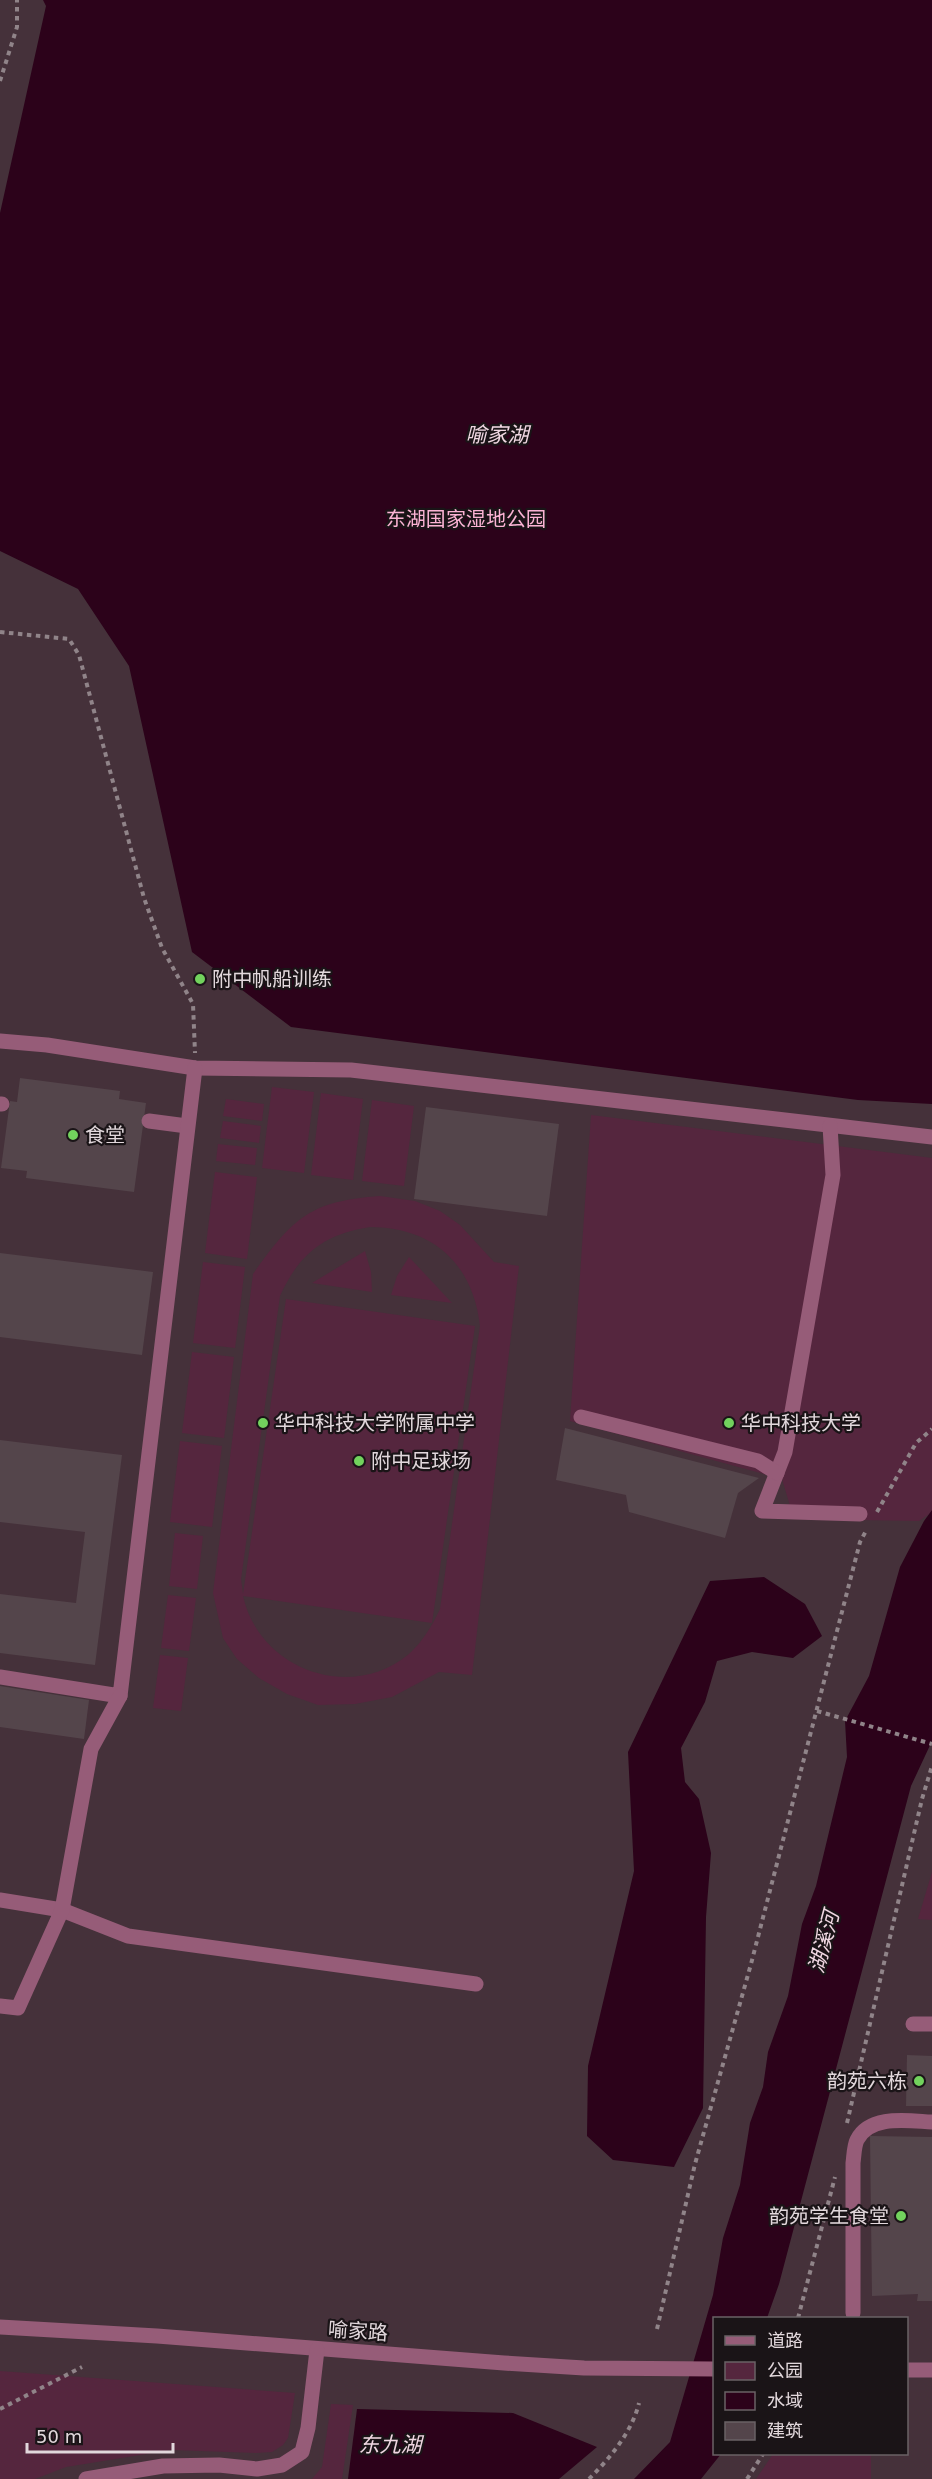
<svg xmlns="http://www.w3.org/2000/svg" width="932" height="2479" font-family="'DejaVu Sans','Noto Sans SC',sans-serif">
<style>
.built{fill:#45313a;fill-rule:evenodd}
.green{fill:#55263e;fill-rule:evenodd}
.water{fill:#2c021a}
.building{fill:#54454b}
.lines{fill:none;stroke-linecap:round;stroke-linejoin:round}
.path{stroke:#908489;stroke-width:4;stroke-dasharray:4.5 4.5;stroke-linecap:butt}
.minor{stroke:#965c78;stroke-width:15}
.poi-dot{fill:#72d25d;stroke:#1a1417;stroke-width:2}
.labels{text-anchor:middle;stroke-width:4.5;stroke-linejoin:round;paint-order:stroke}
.park-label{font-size:20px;fill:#fbb3d4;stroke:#1a1417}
.poi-label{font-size:20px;fill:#e2d8dc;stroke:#1a1417;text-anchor:start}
.street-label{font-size:20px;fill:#e2d8dc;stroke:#1a1417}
.water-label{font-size:21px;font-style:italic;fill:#f0d7e2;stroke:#1a1417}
</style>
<rect width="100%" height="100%" fill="#37292f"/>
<path class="built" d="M0 0H932V2479H0ZM714 2318H906V2454H714Z"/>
<g class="green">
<path d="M272 1087 314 1092 304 1173 262 1168Z"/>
<path d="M321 1093 363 1099 353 1180 311 1175Z"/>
<path d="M226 1099 264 1104 262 1121 223 1116Z"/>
<path d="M372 1100 414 1106 404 1186 362 1181Z"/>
<path d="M591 1115 932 1158V1512L919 1521 794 1519 782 1479 570 1421Z"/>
<path d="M223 1121 261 1126 259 1143 220 1138Z"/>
<path d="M218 1144 257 1148 255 1165 216 1161Z"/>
<path d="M215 1172 257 1177 247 1259 205 1253Z"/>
<path d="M380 1196 415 1201 440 1211 460 1225 494 1262 519 1266 472 1675 439 1672 392 1697 355 1704 318 1705 287 1694 259 1678 237 1659 223 1638 213 1593 253 1274C293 1218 310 1201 380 1196ZM370 1227C433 1227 473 1264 480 1326L440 1609C432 1626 423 1641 409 1654 350 1703 259 1669 243 1596L432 1623 475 1326 286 1299 243 1594 241 1579 280 1296C299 1254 324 1234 370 1227Z"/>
<path d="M365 1251 371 1272 372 1292 312 1283Z"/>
<path d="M409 1257 452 1303 391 1295 397 1276Z"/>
<path d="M203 1262 245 1267 235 1348 193 1343Z"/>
<path d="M192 1352 234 1357 224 1438 182 1433Z"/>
<path d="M180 1441 222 1446 212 1527 170 1522Z"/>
<path d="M175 1533 203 1536 197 1589 169 1586Z"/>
<path d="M168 1595 196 1598 189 1651 161 1648Z"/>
<path d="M160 1655 188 1658 181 1711 153 1708Z"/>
<path d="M932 1872V1920L918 1919Z"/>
<path d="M0 2371 295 2393 288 2438 283 2445 272 2452 256 2453 171 2450 66 2467 35 2479H0Z"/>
<path d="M331 2404 353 2405 342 2479H312L322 2467Z"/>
<path d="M773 2454H871V2479H756Z"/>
</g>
<g class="water">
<path d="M43 0H932V1104L858 1100 291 1027 192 952 129 666 78 589 0 551V213L46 6Z"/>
<path d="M932 1510V1741L911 1786 779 2284 767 2318H714V2454H721L701 2479H634L670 2442 713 2295 723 2238 740 2185 750 2123 763 2087 768 2052 788 1996 802 1924 816 1886 847 1757 845 1721 869 1676 900 1567 924 1521Z"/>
<path d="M764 1577 805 1604 822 1636 793 1658 752 1652 717 1661 705 1702 681 1748 685 1782 699 1799 711 1853 706 1917 703 2108 674 2167 613 2160 587 2136 588 2066 634 1871 628 1752 710 1581Z"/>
<path d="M357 2409 513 2413 597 2447 559 2479H348Z"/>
</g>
<g class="building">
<path d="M20 1078 120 1091 119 1099 146 1103 134 1192 26 1178 27 1171 1 1168 10 1101 17 1102Z"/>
<path d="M426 1107 559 1124 547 1216 414 1199Z"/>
<path d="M0 1253 153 1272 142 1355 0 1337Z"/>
<path d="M565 1428 759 1478 738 1493 725 1538 629 1512 626 1495 556 1480Z"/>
<path d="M0 1440 122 1455 95 1665 0 1653V1594L76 1603 85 1532 0 1522Z"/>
<path d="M0 1686 89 1700 84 1739 0 1727Z"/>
<path d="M907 2055 932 2056V2106H906Z"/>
<path d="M870 2136 932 2137V2301H917L918 2294 872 2296Z"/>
</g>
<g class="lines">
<g class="path">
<path d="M0 81 17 27V0"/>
<path d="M0 632 69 639 79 655 144 898 162 948 193 1004 195 1053"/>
<path d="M877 1512 916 1443 932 1429"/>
<path d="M817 1711 932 1744"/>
<path d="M847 2123 922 1799 932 1766"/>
<path d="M798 2318 835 2177"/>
<path d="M657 2329 695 2164 751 1964 860 1542 867 1529"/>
<path d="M0 2409 82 2367"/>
<path d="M589 2479C610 2458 632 2432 639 2403"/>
<path d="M747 2479 763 2454"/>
</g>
<g class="minor">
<path d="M0 1041 47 1045 195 1068 351 1070 932 1137"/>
<path d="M0 1104H2"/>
<path d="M149 1121 187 1126"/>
<path d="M830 1126 833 1175 785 1452 762 1511 860 1514"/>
<path d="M581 1417 758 1461 777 1473"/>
<path d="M0 1677 120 1696 195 1068"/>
<path d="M0 1900 62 1910 128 1936 476 1984"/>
<path d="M0 2006 18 2008 62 1910 91 1749 120 1696"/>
<path d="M913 2024H932"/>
<path d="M853 2313V2163C854 2156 854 2146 857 2140 870 2114 909 2121 932 2122"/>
<path d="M0 2327 157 2336 504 2363 584 2368 714 2369"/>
<path d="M906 2370H932"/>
<path d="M86 2479 163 2466 219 2465 257 2469 282 2465 302 2452 308 2428 317 2350"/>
</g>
</g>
<g class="poi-dot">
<circle cx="200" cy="979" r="6"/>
<circle cx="73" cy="1135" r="6"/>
<circle cx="263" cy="1423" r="6"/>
<circle cx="729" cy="1423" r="6"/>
<circle cx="359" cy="1461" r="6"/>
<circle cx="919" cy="2081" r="6"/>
<circle cx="901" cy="2216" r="6"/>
</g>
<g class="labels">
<g class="park-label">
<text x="466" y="526">东湖国家湿地公园</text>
</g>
<g class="poi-label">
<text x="212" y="986">附中帆船训练</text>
<text x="85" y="1142">食堂</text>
<text x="275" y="1430">华中科技大学附属中学</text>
<text x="741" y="1430">华中科技大学</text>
<text x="371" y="1468">附中足球场</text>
<text x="907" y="2088" text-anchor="end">韵苑六栋</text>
<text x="889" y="2223" text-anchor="end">韵苑学生食堂</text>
</g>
<g class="street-label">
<text transform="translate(358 2331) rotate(4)" y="7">喻家路</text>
</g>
<g class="water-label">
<text x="497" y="442">喻家湖</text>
<text transform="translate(824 1942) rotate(-75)" y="7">湖溪河</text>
<text x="390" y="2452">东九湖</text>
</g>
</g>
<rect x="713" y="2317" width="195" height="138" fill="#1a1417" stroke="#6a6266" stroke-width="1.5"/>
<rect x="725" y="2336" width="30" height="9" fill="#965c78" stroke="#6a6266" stroke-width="1.5"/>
<text x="767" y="2347" font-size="18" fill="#e2d8dc">道路</text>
<rect x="725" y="2362" width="30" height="18" fill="#55263e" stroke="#6a6266" stroke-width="1.5"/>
<text x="767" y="2377" font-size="18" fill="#e2d8dc">公园</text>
<rect x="725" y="2392" width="30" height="18" fill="#2c021a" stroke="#6a6266" stroke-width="1.5"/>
<text x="767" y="2407" font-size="18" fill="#e2d8dc">水域</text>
<rect x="725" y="2422" width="30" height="18" fill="#54454b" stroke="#6a6266" stroke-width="1.5"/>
<text x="767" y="2437" font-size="18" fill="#e2d8dc">建筑</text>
<path d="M27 2443v9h146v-9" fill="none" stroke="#e2d8dc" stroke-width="3"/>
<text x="36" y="2443" font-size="18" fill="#e2d8dc" stroke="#1a1417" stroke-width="4.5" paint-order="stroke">50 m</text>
</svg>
